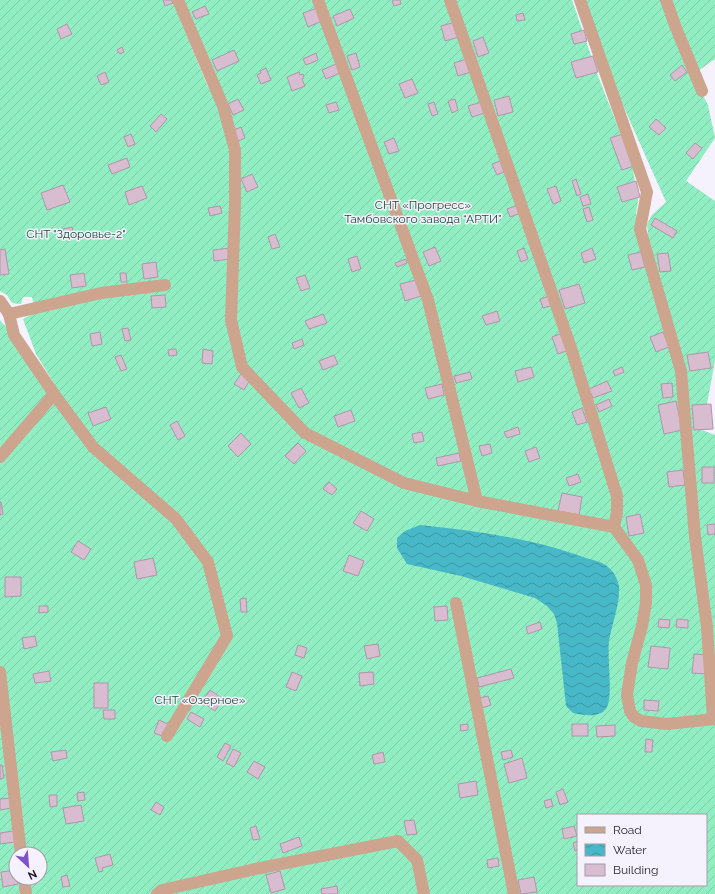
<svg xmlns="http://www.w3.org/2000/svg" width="715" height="894" font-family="Raleway,sans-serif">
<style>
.garden{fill:url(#garden-furrows);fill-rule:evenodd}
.water{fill:url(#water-waves)}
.building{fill:#d8bcd0;stroke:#b095a9}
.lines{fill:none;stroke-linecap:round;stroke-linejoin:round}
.minor{stroke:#cda48d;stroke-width:12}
.labels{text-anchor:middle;stroke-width:3;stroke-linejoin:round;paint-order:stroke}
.park-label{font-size:12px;fill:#1b4b37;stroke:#f5f1fd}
</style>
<defs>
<pattern id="garden-furrows" width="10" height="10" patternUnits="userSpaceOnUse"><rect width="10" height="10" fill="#90eec2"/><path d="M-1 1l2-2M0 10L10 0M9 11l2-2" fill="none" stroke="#7ccca7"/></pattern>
<pattern id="water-waves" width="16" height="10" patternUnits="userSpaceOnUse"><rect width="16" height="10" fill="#47b8c7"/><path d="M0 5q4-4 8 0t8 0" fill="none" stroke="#3b95a2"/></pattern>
</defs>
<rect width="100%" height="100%" fill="#f5f1fd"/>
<path class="garden" d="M0 0H172L208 87 217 83 184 0H572L598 76 632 163 638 201 636 213 639 235 648 234 647 224 652 215 666 202 597 47 582 0H715V59L692 75 708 105 715 138 686 181 715 201V361L702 430 715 435V894H0V320L55 385 36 354 23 319 36 312 32 297H23L21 304 12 303 7 295 0 291ZM578 815H706V885H578ZM16 854H40V878H16Z"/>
<path class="water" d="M420 525C476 531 532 538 586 558 593 560 603 562 608 567 614 572 618 579 619 587 620 605 612 623 609 641 607 657 613 695 607 707 601 719 583 715 573 713L566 706 557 623 554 614 547 606 535 598 461 576 407 564 397 548V538L405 531Z"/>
<g class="building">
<path d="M163 0H171L173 3 165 6Z"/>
<path d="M394 0H400L401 4 394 6 392 1Z"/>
<path d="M205 6 209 14 196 19 192 12Z"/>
<path d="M317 8 322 21 308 27 303 13Z"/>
<path d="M350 9 354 18 337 26 333 16Z"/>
<path d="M523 13 525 20 517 21 516 15Z"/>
<path d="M455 22 459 37 445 41 441 26Z"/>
<path d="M67 24 72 34 61 39 57 29Z"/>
<path d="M584 30 587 41 574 44 571 34Z"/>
<path d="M483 37 489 53 478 57 473 41Z"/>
<path d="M122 47 124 52 120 54 117 50Z"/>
<path d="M234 50 239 61 217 71 212 60Z"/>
<path d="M316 53 318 60 306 65 303 59Z"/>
<path d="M356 53 360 67 352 70 347 56Z"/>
<path d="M593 56 598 72 576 78 571 62Z"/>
<path d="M467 59 471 72 458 76 454 63Z"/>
<path d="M336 64 340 73 326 79 322 70Z"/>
<path d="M682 65 687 72 675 81 670 75Z"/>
<path d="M266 68 271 80 261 84 257 75 261 73 260 71Z"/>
<path d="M105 72 109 82 101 85 97 76Z"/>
<path d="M299 72 300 75 303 74 304 78 302 79 305 86 292 91 287 77Z"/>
<path d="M412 79 418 93 405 98 399 84Z"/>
<path d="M509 96 513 112 498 116 494 100Z"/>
<path d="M238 99 244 110 233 115 228 104Z"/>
<path d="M455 99 458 110 452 113 448 101Z"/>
<path d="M336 102 339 110 329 113 326 105Z"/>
<path d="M434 102 438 114 432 116 428 104Z"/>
<path d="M482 102 485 113 472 117 468 106Z"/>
<path d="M161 114 167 119 156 132 150 126Z"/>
<path d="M656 119 666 128 659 135 649 127Z"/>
<path d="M241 127 245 138 238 141 234 130Z"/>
<path d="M131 134 135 144 128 147 124 137Z"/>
<path d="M623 134 634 166 622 170 610 138Z"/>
<path d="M394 138 399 151 389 154 384 142Z"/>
<path d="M695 143 702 148 693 159 686 153Z"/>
<path d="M127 158 130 167 112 174 108 165Z"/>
<path d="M500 161 504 172 497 175 492 164Z"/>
<path d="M252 174 258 187 247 192 241 179Z"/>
<path d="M576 179 581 194 577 196 572 181Z"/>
<path d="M636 181 640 197 622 202 617 187Z"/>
<path d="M63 185 70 202 47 210 41 193Z"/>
<path d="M142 186 147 198 129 205 125 192Z"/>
<path d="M556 186 561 201 553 204 547 189Z"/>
<path d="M588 194 591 204 583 206 580 197Z"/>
<path d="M518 205 521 213 510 217 507 209Z"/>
<path d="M220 206 222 213 210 216 208 208Z"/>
<path d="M589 207 593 220 587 222 583 209Z"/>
<path d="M655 218 677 231 673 238 651 225Z"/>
<path d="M72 227 74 235 65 237 63 229Z"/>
<path d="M275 234 280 247 272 249 268 237Z"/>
<path d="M435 247 441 261 429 266 423 252Z"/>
<path d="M230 248 231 259 214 261 213 250Z"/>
<path d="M524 248 528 259 521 262 517 251Z"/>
<path d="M592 248 596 259 584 263 581 253Z"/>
<path d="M5 249 9 274 0 275V250Z"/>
<path d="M641 252 645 267 632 270 628 255Z"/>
<path d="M668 253 671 271 660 272 657 254Z"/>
<path d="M357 256 361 269 352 272 348 259Z"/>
<path d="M406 259 407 263 397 267 395 263Z"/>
<path d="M156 262 158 277 144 279 142 264Z"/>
<path d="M84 273 86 286 72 288 70 275Z"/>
<path d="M120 273H126L127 282H121Z"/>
<path d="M305 275 310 288 301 291 296 278Z"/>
<path d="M416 280 421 296 405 301 400 284Z"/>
<path d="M579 284 585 303 565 309 559 290Z"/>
<path d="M165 295 166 307 152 308 151 296Z"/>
<path d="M552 295 554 305 543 308 540 299Z"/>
<path d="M497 311 500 321 486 325 482 316Z"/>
<path d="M323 314 327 323 309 329 305 321Z"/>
<path d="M128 328 131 340 125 341 122 329Z"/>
<path d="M100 332 102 344 92 346 90 334Z"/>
<path d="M663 332 669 347 656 352 650 337Z"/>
<path d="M562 333 569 350 558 354 552 337Z"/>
<path d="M302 339 304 345 294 349 292 343Z"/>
<path d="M176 349 177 355 169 356 168 350Z"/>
<path d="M203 349 213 351 212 364 202 363Z"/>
<path d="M708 352 711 368 690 371 687 355Z"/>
<path d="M121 355 127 369 121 371 115 357Z"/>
<path d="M334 355 338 364 323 370 319 361Z"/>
<path d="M531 367 534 377 518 382 515 371Z"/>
<path d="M622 367 624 372 615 376 613 371Z"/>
<path d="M470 372 472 379 456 383 454 376Z"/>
<path d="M241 374 250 380 244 390 234 384Z"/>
<path d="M607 381 612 391 593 398 589 389Z"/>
<path d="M672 383 673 397 663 398 661 384Z"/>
<path d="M442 384 444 395 428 399 425 388Z"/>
<path d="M301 388 309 403 299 408 291 393Z"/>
<path d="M609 399 612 406 599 412 596 405Z"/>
<path d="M676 401 682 430 664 434 658 405Z"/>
<path d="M711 404 713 429 694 430 692 405Z"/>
<path d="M106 407 111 419 93 426 88 413Z"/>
<path d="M582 408 587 422 577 425 572 412Z"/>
<path d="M351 410 355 421 338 427 334 416Z"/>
<path d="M177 421 185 436 178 440 170 425Z"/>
<path d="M518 427 520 434 507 438 504 432Z"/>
<path d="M422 432 424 441 414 443 412 434Z"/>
<path d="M241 433 251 444 238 457 228 446Z"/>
<path d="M298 443 306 451 294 464 285 456Z"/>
<path d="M490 444 492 453 482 456 479 446Z"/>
<path d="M536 447 540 458 529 462 525 451Z"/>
<path d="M459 453 461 461 438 466 436 458Z"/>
<rect x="702" y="467" width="12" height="16"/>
<path d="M683 470 685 485 669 487 667 472Z"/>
<path d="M578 474 581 482 569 486 566 478Z"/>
<path d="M329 482 337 489 332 495 323 489Z"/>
<path d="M562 493 582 497 579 515 558 511Z"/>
<path d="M0 502H1L3 514 0 515Z"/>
<path d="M361 511 374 519 367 531 353 523Z"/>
<path d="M640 514 644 533 629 536 626 517Z"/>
<path d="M715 524V534L708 535 707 525Z"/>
<path d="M78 541 91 549 84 560 71 552Z"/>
<path d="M349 555 364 561 358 576 343 571Z"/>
<path d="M153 558 157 575 137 579 134 562Z"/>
<path d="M5 577H21V596L5 597Z"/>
<path d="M246 598 247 612H241L240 599Z"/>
<path d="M39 606H48V612L39 613Z"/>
<path d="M447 606 448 620 435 621 434 607Z"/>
<path d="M659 619 670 620 669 628 658 627Z"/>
<path d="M677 619 688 620V628L676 627Z"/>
<path d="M540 622 542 629 528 634 526 627Z"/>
<path d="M35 636 37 646 24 649 22 638Z"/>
<path d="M378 644 380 656 367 659 364 646Z"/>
<path d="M298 645 307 648 304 658 295 655Z"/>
<path d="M651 646 670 648 668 669 648 667Z"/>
<path d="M694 654 707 655 706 674 692 673Z"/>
<path d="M511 669 514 678 479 687 477 678Z"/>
<path d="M49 671 51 681 35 683 33 674Z"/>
<path d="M292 672 302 676 296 691 286 687Z"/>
<path d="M373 672 374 684 360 686 359 673Z"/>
<rect x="94" y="683" width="14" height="25"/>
<path d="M210 690 223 699 215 711 202 702Z"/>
<path d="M488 696 491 705 482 708 480 698Z"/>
<path d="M644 700 659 701 658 711 644 710Z"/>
<path d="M103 710H115V719H104Z"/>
<path d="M191 712 204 719 200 727 187 719Z"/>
<path d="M159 720 170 725 165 737 154 733Z"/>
<path d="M468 724V730L461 731 460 725Z"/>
<rect x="572" y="724" width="16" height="12"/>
<path d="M615 725V736L597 737 596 726Z"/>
<path d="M646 739 653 740 652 752H645Z"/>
<path d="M225 743 231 746 223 761 217 757Z"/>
<path d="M233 749 241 753 234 767 226 763Z"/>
<path d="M66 750 67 758 53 761 51 752Z"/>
<path d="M511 750 513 757 503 760 501 752Z"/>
<path d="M383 752 385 762 374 764 372 755Z"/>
<path d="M522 758 527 778 509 783 504 764Z"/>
<path d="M254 761 265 767 258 779 247 772Z"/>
<path d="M0 765H2L4 778 0 779Z"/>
<path d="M476 781 478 795 460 798 458 784Z"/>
<path d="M563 789 568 802 560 805 556 792Z"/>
<path d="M84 792 85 800 78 801 77 793Z"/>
<path d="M49 795H57V806L50 807Z"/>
<path d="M11 798 12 808 0 810V799Z"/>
<path d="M551 799 553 806 546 808 544 801Z"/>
<path d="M156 802 164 807 160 815 151 810Z"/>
<path d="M81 805 84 821 66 824 63 808Z"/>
<path d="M414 820 417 834 407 835 404 821Z"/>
<path d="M256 826 260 839 253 840 250 828Z"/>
<path d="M574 826 577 836 564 839 562 829Z"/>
<path d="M14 831 15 842 0 844V833Z"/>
<path d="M299 837 302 846 283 853 280 844Z"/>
<path d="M578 841V850L575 851 573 843Z"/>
<path d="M110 854 113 865 102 868 103 871 99 872 95 858Z"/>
<path d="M498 858 499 866 488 868 487 860Z"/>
<path d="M16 870 18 884 3 887 1 872Z"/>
<path d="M280 871 285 889 271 893 266 875Z"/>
<path d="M67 875 70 886 63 887 61 877Z"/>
<path d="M534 877 537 892 521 894 518 880Z"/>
<path d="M337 886 338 894H322L321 889Z"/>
</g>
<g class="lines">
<g class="minor">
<path d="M178 0 223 106 235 150V203L231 320 242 367 305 433 404 483 477 501 614 527 638 560 646 585V603L642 626 632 663 627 695 630 711 634 717 641 721 667 724 715 719"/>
<path d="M318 0 428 300 477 501"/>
<path d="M450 0 570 345 617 496V512L614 527"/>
<path d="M580 0 647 192 640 229 681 371 695 537 707 627 713 719"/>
<path d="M666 0 676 28 702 91"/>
<path d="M0 301 9 314"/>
<path d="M54 394 14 335 9 314 101 293 165 285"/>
<path d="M0 457 54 394 93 447 176 519 208 562 227 636 167 736"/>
<path d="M456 603 514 894"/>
<path d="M0 672 21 854"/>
<path d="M24 878 26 894"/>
<path d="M157 894 162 890 255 869 398 841 417 860 424 894"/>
</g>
</g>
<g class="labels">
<g class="park-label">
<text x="423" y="209">СНТ «Прогресс»<tspan x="423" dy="14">Тамбовского завода “АРТИ”</tspan></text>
<text x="76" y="238">СНТ "Здоровье-2"</text>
<text x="200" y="704">СНТ «Озерное»</text>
</g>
</g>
<rect x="577" y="814" width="130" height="72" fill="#f5f1fd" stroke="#a19da8"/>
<rect x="585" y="827" width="20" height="6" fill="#cda48d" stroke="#a19da8"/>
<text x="613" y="834" font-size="12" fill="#221e29">Road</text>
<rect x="585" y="844" width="20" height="12" fill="url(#water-waves)" stroke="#a19da8"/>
<text x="613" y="854" font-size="12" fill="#221e29">Water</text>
<rect x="585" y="864" width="20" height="12" fill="#d8bcd0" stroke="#a19da8"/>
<text x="613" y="874" font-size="12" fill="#221e29">Building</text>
<g transform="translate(28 866) rotate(154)"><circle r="19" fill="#f5f1fd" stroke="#a19da8"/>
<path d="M0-3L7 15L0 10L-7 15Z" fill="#7d52cb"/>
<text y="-6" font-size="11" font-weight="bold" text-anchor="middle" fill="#221e29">N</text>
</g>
</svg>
